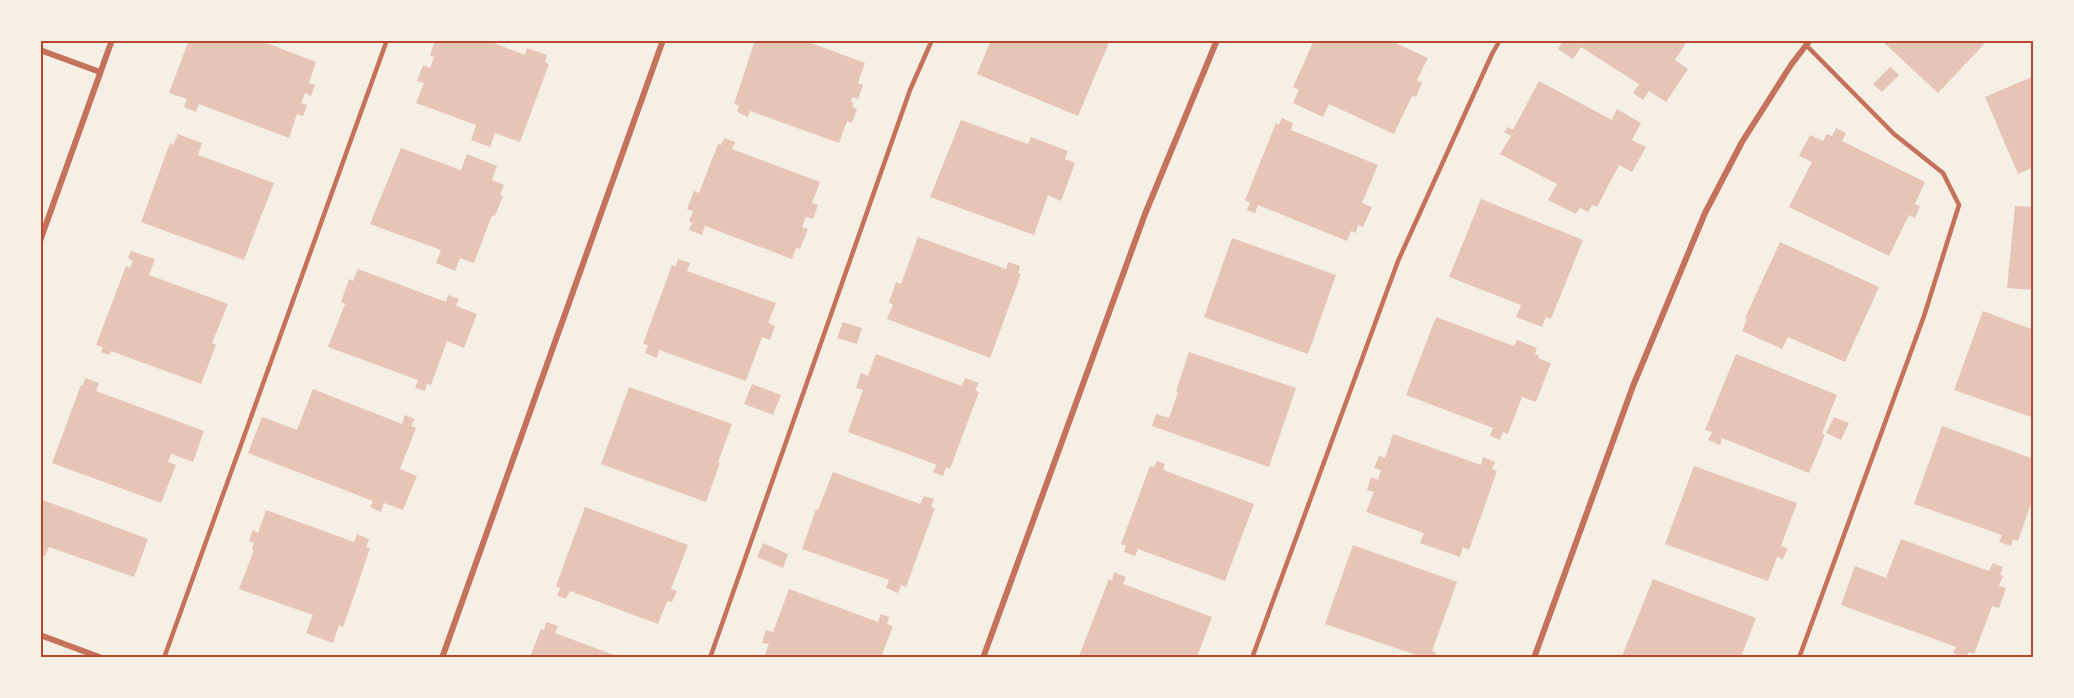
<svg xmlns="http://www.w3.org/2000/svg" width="2074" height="698" font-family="'Crimson Pro',serif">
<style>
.building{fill:#e6c5b7}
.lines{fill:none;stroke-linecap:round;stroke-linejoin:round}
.service{stroke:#c5725c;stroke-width:4.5}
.minor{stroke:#c5725c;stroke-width:6}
.neatline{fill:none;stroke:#b5482f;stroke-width:2}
</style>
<rect width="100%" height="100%" fill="#f6efe4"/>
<g class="building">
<path d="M189 40H259L316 62 309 83 315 85 311 96 305 93 301 103 307 105 303 116 297 114 289 138 199 104 196 112 184 107 187 99 169 93Z"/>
<path d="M435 40H486L525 55 527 48 547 55 545 62 549 64 520 142 495 133 490 147 471 140 476 125 416 103 424 83 417 81 423 65 430 68 434 57 430 56Z"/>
<path d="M755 40H803L865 63 858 83 863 85 858 99 852 97 851 102 854 103 852 107 857 109 852 123 847 121 839 143 750 111 748 117 737 112 739 106 734 104Z"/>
<path d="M991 40H1110L1078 116 977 74Z"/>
<path d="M1314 40H1389L1428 58 1417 80 1422 83 1416 97 1412 96 1394 134 1329 104 1323 117 1293 103 1299 90 1293 87Z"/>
<path d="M1563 40H1688L1675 60 1688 69 1666 102 1649 91 1643 100 1633 93 1639 84 1581 47 1573 59 1558 49Z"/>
<path d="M1881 40H1988L1938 93Z"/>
<path d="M1890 67 1899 75 1882 92 1873 84Z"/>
<path d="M2034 76V167L2018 174 1985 97Z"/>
<path d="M1539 81 1612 120 1617 109 1641 123 1632 140 1646 147 1632 172 1619 165 1597 207 1592 205 1588 212 1580 208 1576 214 1548 200 1557 184 1500 154 1511 136 1504 132 1508 127 1513 130Z"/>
<path d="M1282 118 1293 123 1291 130 1378 165 1362 203 1372 207 1363 227 1358 225 1356 233 1351 231 1347 241 1258 205 1255 213 1247 210 1250 203 1245 200 1276 123 1279 125Z"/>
<path d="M961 120 1028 144 1031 137 1068 151 1065 159 1075 163 1061 201 1048 195 1034 235 930 197Z"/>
<path d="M1836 128 1846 133 1842 141 1925 182 1915 204 1920 206 1915 218 1909 215 1889 256 1789 207 1812 162 1799 156 1810 135 1823 141 1827 134 1832 136Z"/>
<path d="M178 134 202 143 198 155 274 183 244 260 141 222 170 143 173 145Z"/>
<path d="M724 138 735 142 732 149 820 182 812 203 818 205 813 219 806 217 802 227 808 229 800 249 796 248 792 259 705 226 702 235 689 230 692 223 689 221 693 211 687 209 694 191 699 193 718 144 721 145Z"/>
<path d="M401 148 461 170 467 154 497 166 492 180 504 185 500 195 503 196 495 216H492L489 223 474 263 460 258 455 271 436 263 441 250 370 224Z"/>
<path d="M1481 199 1583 240 1551 319 1546 317 1542 327 1516 317 1521 305 1449 277Z"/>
<path d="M2015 206 2034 207V290L2007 288Z"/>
<path d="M918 237 1006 269 1008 262 1020 266 1018 273 1021 274 990 358 887 319 893 305 889 302 896 282 901 284Z"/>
<path d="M1232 238 1336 275 1308 354 1204 317Z"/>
<path d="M1780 242 1879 287 1845 362 1788 337 1782 349 1742 331 1747 319 1745 318Z"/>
<path d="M131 251 155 259 149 275 228 304 212 343 216 345 201 384 111 351 109 355 101 352 103 347 96 345 126 266 130 268 133 261 128 258Z"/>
<path d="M678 259 690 263 687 271 776 303 768 323 775 326 770 340 762 337 746 381 659 350 657 358 645 353 648 345 643 344 672 265 676 266Z"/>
<path d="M358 269 446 302 448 295 459 299 456 306 477 314 464 348 447 341 431 385 427 384 425 391 415 388 418 380 328 347 345 304 341 302 349 279 353 281Z"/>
<path d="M1983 311 2034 330V418L1954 390Z"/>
<path d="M1436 317 1514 346 1517 340 1537 348 1535 354 1539 355 1538 358 1551 363 1536 402 1522 397 1508 434 1503 432 1500 440 1490 436 1493 428 1406 395Z"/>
<path d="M843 322 862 328 857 344 837 338Z"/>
<path d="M1189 352 1296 388 1269 467 1152 426 1156 414 1169 418 1178 392 1176 391Z"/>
<path d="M876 354 962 386 965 378 979 383 975 390 979 392 950 469 946 467 943 476 933 472 937 465 848 432 863 390 856 388 861 373 868 376Z"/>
<path d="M1736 354 1837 395 1822 433 1825 435 1809 473 1722 438 1720 445 1708 440 1712 432 1705 430Z"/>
<path d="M85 378 99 383 96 391 204 431 193 462 171 454 168 462 176 465 161 503 52 463 81 385 83 386Z"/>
<path d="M752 384 781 395 773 415 744 404Z"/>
<path d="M629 387 732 424 718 462 720 463 706 502 601 464Z"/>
<path d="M313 389 402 424 405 415 415 419 411 426 416 428 400 469 417 476 403 510 384 503 381 512 370 507 373 501 248 453 262 417 297 430Z"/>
<path d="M1834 417 1849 423 1841 440 1826 433Z"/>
<path d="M1942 426 2034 459V495L2018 541 2013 539 2011 546 1999 542 2002 535 1914 504Z"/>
<path d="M1393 434 1481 465 1483 457 1495 462 1492 469 1497 471 1469 550 1463 547 1460 557 1420 543 1424 533 1366 512 1374 492 1367 490 1371 477 1378 480 1381 470 1374 468 1379 456 1385 458Z"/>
<path d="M1157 461 1165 464 1163 470 1254 504 1225 581 1138 549 1135 556 1124 552 1126 546 1121 544 1150 466 1154 467Z"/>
<path d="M1694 466 1797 503 1781 546 1788 548 1783 559 1777 557 1768 581 1665 544Z"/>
<path d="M833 472 920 504 924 496 934 499 931 507 935 508 906 587 901 585 898 593 886 588 889 580 802 549 816 509 818 510Z"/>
<path d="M40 499 148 539 134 577 49 547 45 556 40 555Z"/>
<path d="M585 507 688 545 671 589 677 591 672 602 667 601 658 624 570 591 566 599 557 596 560 588 556 586Z"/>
<path d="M266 510 354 542 357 534 369 539 366 547 370 548 357 587 343 627 339 625 333 643 306 633 313 615 239 589 254 550 252 549 254 543 249 541 253 530 258 533Z"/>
<path d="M1901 539 1989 571 1993 563 2003 567 2000 574 2003 576 1999 586 2006 588 1999 608 1992 606 1974 654 1969 652 1967 657H1964L1953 653 1956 647 1841 605 1855 566 1886 578Z"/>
<path d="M763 543 788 554 783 568 757 557Z"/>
<path d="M1353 545 1457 582 1432 651 1436 653 1435 657H1422L1325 624Z"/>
<path d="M1114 572 1126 577 1123 584 1212 617 1197 657 1079 656 1109 579 1112 581Z"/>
<path d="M1653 579 1756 618 1741 657 1622 656Z"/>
<path d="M789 589 878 622 881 614 889 617 887 624 893 626 881 657H764L769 644 762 643 766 630 773 632Z"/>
<path d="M546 622 558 626 555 633 619 657H530L541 629 544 630Z"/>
</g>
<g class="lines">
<g class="service">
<path d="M164 658 387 40"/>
<path d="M710 658 910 90 932 40"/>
<path d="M1252 658 1398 261 1492 54 1500 40"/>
<path d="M1799 658 1924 316 1959 205 1943 173 1894 134 1806 45"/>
</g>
<g class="minor">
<path d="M40 50 100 72"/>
<path d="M40 241 112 40"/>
<path d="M40 635 102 658"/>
<path d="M442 658 663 40"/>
<path d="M983 658 1145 214 1217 40"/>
<path d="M1534 658 1633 386 1705 213 1742 142 1791 65 1810 40"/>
</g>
</g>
<rect width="2074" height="698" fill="none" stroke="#f6efe4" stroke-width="84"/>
<rect x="42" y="42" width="1990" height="614" class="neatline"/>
</svg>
